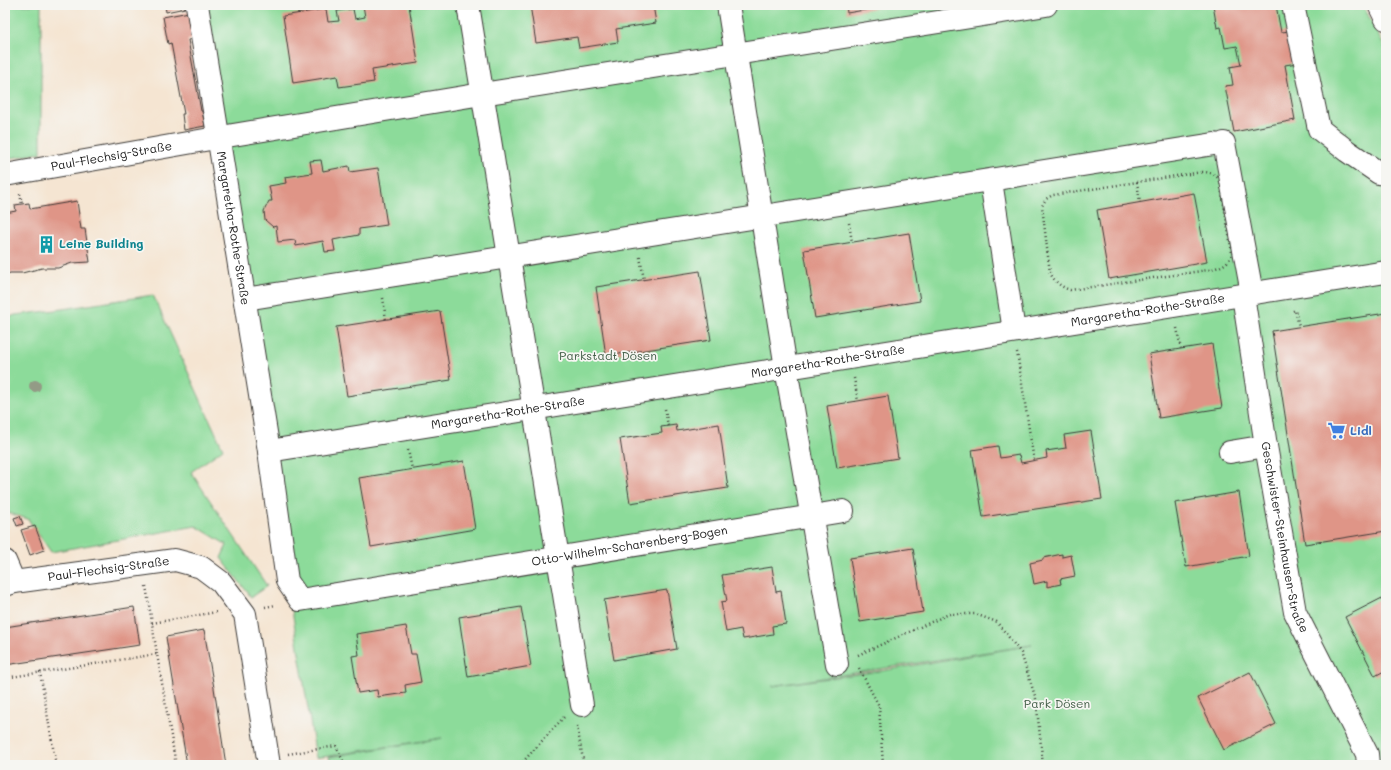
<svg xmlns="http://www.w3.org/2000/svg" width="1391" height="770" font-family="Mali,sans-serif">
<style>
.green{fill:#8cdb9a;stroke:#547c5b;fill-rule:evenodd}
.building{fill:#df9587}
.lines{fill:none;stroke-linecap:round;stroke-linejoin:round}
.minor-casing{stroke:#3d3a37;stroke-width:24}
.major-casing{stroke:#3d3a37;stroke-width:24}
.path{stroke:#3d3a37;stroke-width:2.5;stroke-dasharray:1 3;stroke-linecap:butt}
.minor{stroke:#fff;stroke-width:22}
.major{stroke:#fff;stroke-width:22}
.tree{fill:#939b86}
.labels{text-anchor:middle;stroke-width:3.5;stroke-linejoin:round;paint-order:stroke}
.street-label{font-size:12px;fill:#1c1c1c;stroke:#f6f6f2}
.culture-label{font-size:12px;font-weight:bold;fill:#0d838f;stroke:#f6f6f2;text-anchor:start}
.park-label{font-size:12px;fill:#435f48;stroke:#f6f6f2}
.shop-label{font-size:12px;font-weight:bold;fill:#366cbe;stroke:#f6f6f2;text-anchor:start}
</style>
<rect width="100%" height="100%" fill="#f6f6f2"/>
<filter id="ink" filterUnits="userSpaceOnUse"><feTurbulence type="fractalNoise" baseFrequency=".025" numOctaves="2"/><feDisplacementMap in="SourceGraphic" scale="8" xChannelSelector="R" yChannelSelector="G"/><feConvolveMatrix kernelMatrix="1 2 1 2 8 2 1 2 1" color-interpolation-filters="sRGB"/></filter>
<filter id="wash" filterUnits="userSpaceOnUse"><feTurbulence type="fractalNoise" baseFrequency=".012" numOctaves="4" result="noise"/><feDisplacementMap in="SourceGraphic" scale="16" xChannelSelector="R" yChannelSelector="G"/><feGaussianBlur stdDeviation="0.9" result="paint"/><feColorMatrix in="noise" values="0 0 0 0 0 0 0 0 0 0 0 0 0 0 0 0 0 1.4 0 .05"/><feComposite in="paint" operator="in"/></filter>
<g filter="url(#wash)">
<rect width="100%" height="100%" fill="#f5e5d2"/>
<g class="green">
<path d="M5 5H41V153L5 159Z"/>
<path d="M194 5H1363L1386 50V765H331L329 757 442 738 316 758ZM1032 645 887 670 772 686Z"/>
<path d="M153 295 223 449 191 472 267 586 251 597 221 558 227 545 196 526 51 552 28 519 5 512V319L15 315 56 310Z"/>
</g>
<g id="blocks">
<g class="building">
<path d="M165 5H185V8L166 12Z"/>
<path d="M363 5H409L418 63 372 70 374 82 339 87 337 76 293 83 283 16 326 9 328 22 339 21 337 11 353 9 355 19 365 17Z"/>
<path d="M530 5H653L656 23 616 29 618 42 579 48 577 37 536 43Z"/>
<path d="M846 5H888V6L847 13Z"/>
<path d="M1213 5H1276L1281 32 1291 31 1297 63 1285 65 1295 120 1234 132 1225 86 1233 85 1230 67 1241 65 1237 46 1225 48 1221 27 1217 28Z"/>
<path d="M189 12 194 39 188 40 201 111H202L205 126 184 130 182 114H184L171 43 168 44 163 17Z"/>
<path d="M321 160 323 171 349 166 350 172 378 168 387 225 359 229V235L333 240 335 251 325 252 323 241 296 246 295 240 278 242 276 226 273 227 265 220 264 211 269 201H272L269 186 286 183 285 177 312 173 310 161Z"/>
<path d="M1194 193 1207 262 1109 279 1097 210Z"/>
<path d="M77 201 81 229H85L90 262 72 263 58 268H42L22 273H10L5 275V213L16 211 15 205 29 203 30 209Z"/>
<path d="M909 233 920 301 815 318 804 250Z"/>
<path d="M700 271 711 340 606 356 596 287Z"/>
<path d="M440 311 451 380 347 396 336 327Z"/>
<path d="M1386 313V531L1305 544 1272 331Z"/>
<path d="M1212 344 1222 408 1159 418 1149 354Z"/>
<path d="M888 396 898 458 837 468 827 406Z"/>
<path d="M719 424 728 488 630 503 620 439 662 433 661 427 676 425 677 431Z"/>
<path d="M1091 431 1102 499 983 517 972 450 998 446 1000 458 1019 455 1021 463 1047 458 1046 451 1066 448 1064 435Z"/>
<path d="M464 461 475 529 371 547 359 478Z"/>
<path d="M1239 492 1249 556 1186 567 1175 503Z"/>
<path d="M20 516 23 524 17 526 14 518Z"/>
<path d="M35 526 44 550 30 555 21 530Z"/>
<path d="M913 548 923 612 860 622 850 558Z"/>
<path d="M1062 554V557L1071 555 1075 576 1060 579 1061 584 1047 587V581L1034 584 1030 563 1043 560V558Z"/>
<path d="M772 567 776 592 781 591 786 624 772 626 773 634 743 639 741 629 726 632 721 602 727 601 722 575Z"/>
<path d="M667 590 677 649 614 660 604 600Z"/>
<path d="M1386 596V670L1375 676 1345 617Z"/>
<path d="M134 607 140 645 5 665V627Z"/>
<path d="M521 607 531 666 468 677 459 617Z"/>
<path d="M406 626 411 654H416L421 682 405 685 406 693 378 697 377 690 358 693 352 656 359 655 356 634Z"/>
<path d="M204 630 214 688 226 765H187L166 637Z"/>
<path d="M1250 672 1276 724 1224 750 1198 698Z"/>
</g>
</g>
</g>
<g filter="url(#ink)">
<use href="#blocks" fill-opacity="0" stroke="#3d3a37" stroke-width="1"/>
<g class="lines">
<defs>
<g id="minor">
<path id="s1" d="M197 5 269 451 287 581 300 600 843 511"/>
<path d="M468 5 582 705"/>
<path d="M728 5 786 368 837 664"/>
<path d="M1293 5 1319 129 1347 151 1379 173 1386 174"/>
<path d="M1224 143 1252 293"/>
<path id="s2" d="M5 175 233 135 482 94 1046 5"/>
<path d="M991 181 1014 331"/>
<path id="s3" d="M1243 295 1266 446 1295 612 1367 754 1368 765"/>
<path d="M245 299 1214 144"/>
<path id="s4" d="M269 451 1386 272"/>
<path d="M1230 452 1266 446"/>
<path d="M5 561 14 582"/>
<path id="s5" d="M5 585 14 582 175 560 201 567 221 582 245 614 269 765"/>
</g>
<path id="major" d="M1379 5 1386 19"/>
</defs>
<use href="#minor" class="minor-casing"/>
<use href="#major" class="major-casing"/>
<g class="path">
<path d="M1202 172C1211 172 1215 174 1220 181L1232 253C1229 265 1220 267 1208 270L1070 290C1061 287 1055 282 1050 273L1042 206 1046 199 1053 195Z"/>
<path d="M1137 182 1140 202"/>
<path d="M20 194 22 204"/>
<path d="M849 223 852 242"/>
<path d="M640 257 644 280"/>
<path d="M383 298 386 320"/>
<path d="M1293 311 1295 310 1299 326"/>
<path d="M1177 328 1181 349"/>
<path d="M1017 352 1034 461"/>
<path d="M854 378 858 401"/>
<path d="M665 409 668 426"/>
<path d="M408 450 412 469"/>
<path d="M146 586 157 654"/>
<path d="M265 607 276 605"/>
<path d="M152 623 217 612"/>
<path d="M858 655 949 614H975L997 622 1021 653 1036 699 1043 765"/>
<path d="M859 668 879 706 883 765"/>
<path d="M40 672 56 765"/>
<path d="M5 678 157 654 176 765"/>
<path d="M577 726 584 765"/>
<path d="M288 754 336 746 345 765"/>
<path d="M520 765 564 717"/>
</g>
<use href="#minor" class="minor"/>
<use href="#major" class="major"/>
</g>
<circle class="tree" cx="35" cy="386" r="6"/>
</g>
<defs>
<symbol id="building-bare" viewBox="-9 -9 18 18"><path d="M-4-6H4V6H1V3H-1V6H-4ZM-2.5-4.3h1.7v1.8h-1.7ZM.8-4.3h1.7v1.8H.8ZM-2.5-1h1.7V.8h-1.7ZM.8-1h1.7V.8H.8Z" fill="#0f9aa8" stroke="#f6f6f2" stroke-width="2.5" paint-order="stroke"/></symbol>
<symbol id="supermarket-bare" viewBox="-9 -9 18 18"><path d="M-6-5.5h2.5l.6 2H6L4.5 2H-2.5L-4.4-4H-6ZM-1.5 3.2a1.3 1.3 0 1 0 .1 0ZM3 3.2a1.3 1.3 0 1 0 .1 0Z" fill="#3f7fe0" stroke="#f6f6f2" stroke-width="2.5" paint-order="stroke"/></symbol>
</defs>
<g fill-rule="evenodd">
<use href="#building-bare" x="34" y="232" width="25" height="25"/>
<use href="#supermarket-bare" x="1324" y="418" width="25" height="25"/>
</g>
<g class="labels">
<g class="street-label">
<text dy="4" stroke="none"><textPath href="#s2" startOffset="108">Paul-Flechsig-Straße</textPath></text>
<text dy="4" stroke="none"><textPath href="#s1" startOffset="226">Margaretha-Rothe-Straße</textPath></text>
<text dy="4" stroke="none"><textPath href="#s4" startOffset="890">Margaretha-Rothe-Straße</textPath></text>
<text dy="4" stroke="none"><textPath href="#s4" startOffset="566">Margaretha-Rothe-Straße</textPath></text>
<text dy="4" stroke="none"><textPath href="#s4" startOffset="242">Margaretha-Rothe-Straße</textPath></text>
<text dy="4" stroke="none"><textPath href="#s3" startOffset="246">Geschwister-Steinhausen-Straße</textPath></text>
<text dy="4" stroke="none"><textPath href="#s1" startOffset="940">Otto-Wilhelm-Scharenberg-Bogen</textPath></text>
<text dy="4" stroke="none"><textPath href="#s5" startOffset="105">Paul-Flechsig-Straße</textPath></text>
</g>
<g class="culture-label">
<text x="59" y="248">Leine Building</text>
</g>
<g class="park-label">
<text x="608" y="360">Parkstadt Dösen</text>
<text x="1057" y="708">Park Dösen</text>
</g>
<g class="shop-label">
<text x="1350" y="435">Lidl</text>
</g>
</g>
<rect width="1391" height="770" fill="none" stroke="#f6f6f2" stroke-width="20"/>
</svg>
